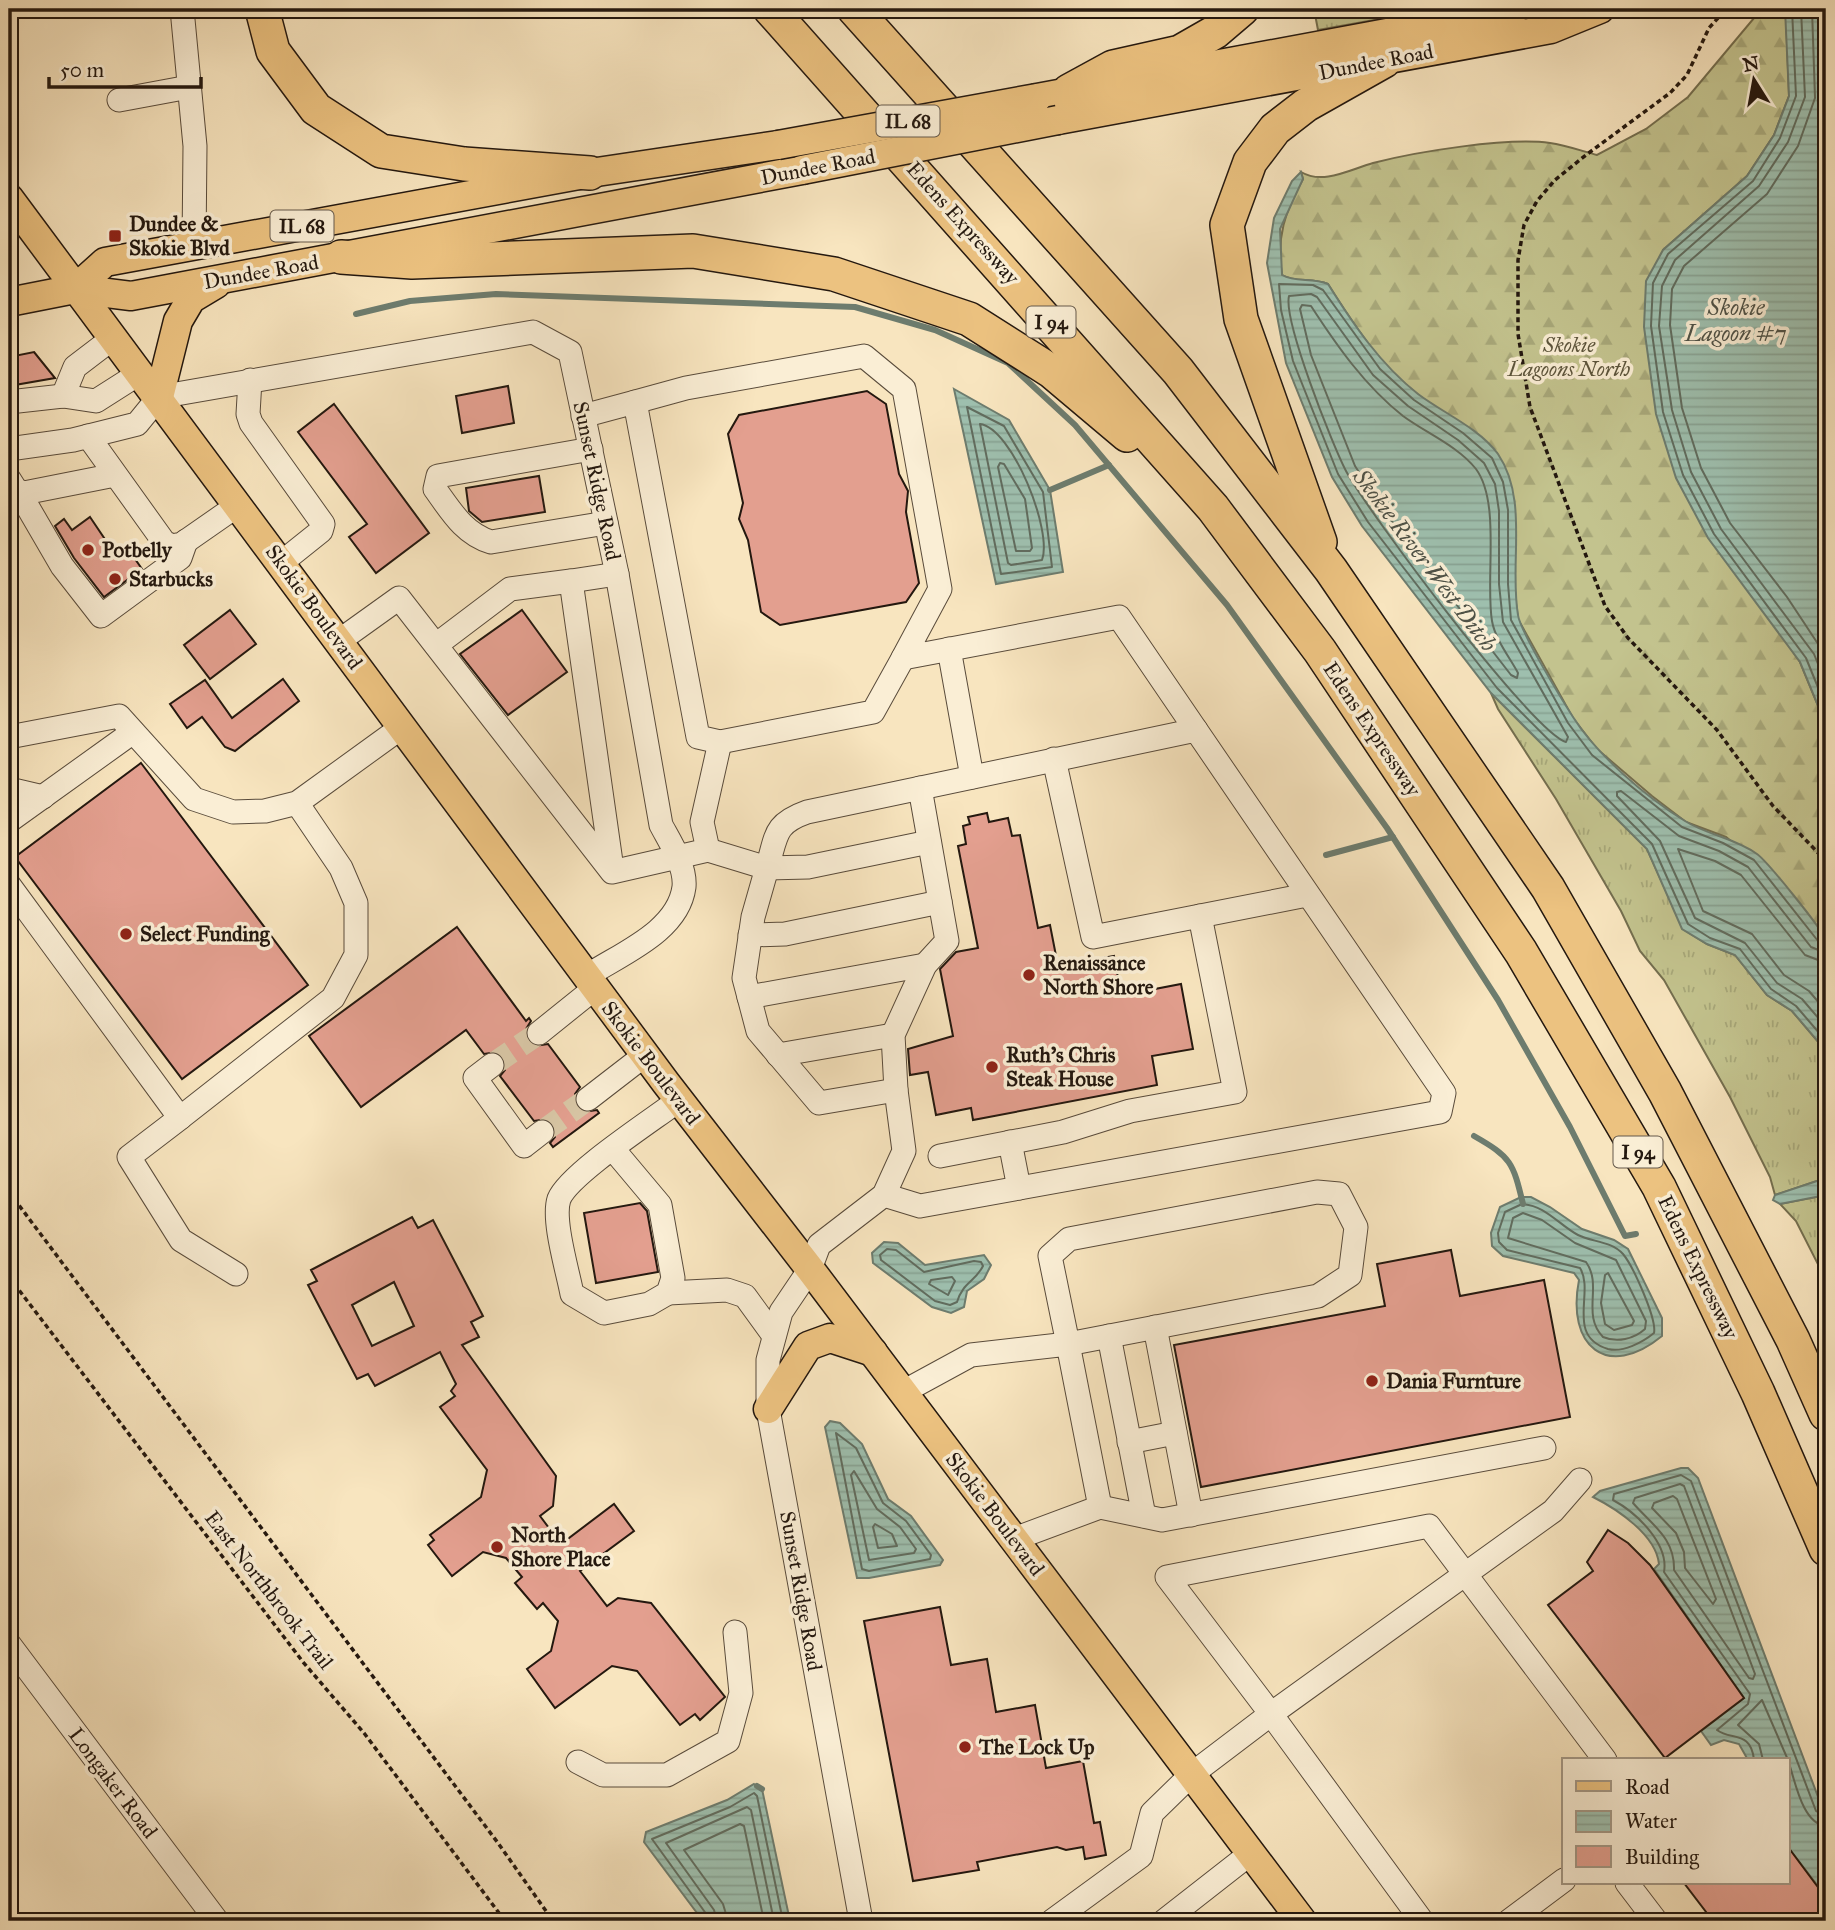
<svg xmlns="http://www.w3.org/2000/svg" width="1835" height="1930" font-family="'IM FELL Great Primer',serif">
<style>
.grass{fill:url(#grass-tufts);stroke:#746e4e;stroke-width:2}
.forest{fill:url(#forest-firs);stroke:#746e4e;stroke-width:2}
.water{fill:url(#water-rules);stroke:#6d7c6e;stroke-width:2}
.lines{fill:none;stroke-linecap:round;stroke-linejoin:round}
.shore{stroke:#616c5e;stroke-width:2}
.stream{stroke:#6d7c6e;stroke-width:6}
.building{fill:#e39f8f;stroke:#24180f;stroke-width:2;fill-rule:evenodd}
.minor-tunnel{stroke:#d8c6a5;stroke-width:23;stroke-dasharray:23 11;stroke-linecap:butt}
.minor-casing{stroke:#594b3b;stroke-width:25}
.major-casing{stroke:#24180f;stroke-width:31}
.highway-casing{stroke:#24180f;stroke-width:36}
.path{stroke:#24180f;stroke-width:3.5;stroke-dasharray:5 3.5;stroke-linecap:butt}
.minor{stroke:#faeed5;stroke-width:23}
.major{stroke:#ecc280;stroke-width:28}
.highway{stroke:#ecc280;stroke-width:33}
.major-bridge-casing{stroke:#24180f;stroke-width:31;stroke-linecap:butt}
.major-bridge{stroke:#ecc280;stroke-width:28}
.poi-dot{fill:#8f2418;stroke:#faeed5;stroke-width:2.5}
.labels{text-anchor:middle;stroke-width:7;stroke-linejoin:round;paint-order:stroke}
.shield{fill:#faeed5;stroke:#64584a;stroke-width:2}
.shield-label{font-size:19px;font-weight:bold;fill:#24180f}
.street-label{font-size:21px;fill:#24180f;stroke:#faeed5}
.poi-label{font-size:21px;font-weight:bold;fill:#24180f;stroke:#faeed5;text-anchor:start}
.park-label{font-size:21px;font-style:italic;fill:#5c543b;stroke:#faeed5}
.water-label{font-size:23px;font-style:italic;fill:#4f5247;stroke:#faeed5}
</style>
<defs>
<pattern id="grass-tufts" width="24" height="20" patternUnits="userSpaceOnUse" patternTransform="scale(1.75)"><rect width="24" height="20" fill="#c3c38e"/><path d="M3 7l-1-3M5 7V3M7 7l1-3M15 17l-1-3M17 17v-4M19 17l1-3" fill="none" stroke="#a7a779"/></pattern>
<pattern id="forest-firs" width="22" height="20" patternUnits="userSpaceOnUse" patternTransform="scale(1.75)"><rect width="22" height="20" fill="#c3c38e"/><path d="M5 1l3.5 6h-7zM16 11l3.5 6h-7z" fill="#a7a779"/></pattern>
<pattern id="water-rules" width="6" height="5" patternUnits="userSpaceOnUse" patternTransform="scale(1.75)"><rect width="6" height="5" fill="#9ebfae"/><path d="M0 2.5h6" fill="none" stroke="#88a394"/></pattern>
</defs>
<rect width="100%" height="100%" fill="#f8e5bf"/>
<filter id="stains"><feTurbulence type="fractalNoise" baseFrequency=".00286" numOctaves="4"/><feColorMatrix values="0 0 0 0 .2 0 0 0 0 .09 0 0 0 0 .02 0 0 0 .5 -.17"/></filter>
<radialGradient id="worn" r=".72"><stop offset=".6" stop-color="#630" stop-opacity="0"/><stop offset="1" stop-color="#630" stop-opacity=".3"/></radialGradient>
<g class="grass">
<path d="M1314 9H1436L1318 30Z"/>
<path d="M1491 693 1647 849 1683 929 1707 944 1735 955 1767 995 1792 1011 1826 1051V1178L1775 1195 1770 1177 1730 1097 1664 980 1640 951 1621 911 1556 799 1498 709Z"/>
<path d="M1826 1195V1280L1796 1221 1780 1204Z"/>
</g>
<path class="forest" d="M1786 17 1789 96 1774 135 1747 176 1663 250 1766 613 1800 662 1826 725V940L1786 887 1726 837 1686 822 1652 796 1597 749 1573 718 1518 619 1497 453C1461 422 1415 399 1384 363 1363 339 1345 311 1328 284 1312 277 1296 283 1282 275 1276 238 1285 211 1303 179L1301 172C1323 185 1349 170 1373 163 1415 152 1507 137 1550 143 1565 145 1582 151 1597 155L1646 129 1688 97 1754 18Z"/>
<g class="water">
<path d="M1785 9H1826V725L1800 662 1708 538 1676 478 1656 414 1644 327 1646 281 1663 250 1747 176 1774 135 1789 96Z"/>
<path d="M1301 172 1303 179 1280 229 1282 275C1296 283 1312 277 1328 284 1353 324 1380 364 1418 394 1443 413 1479 428 1498 454 1529 500 1509 563 1518 615 1520 631 1562 700 1573 717 1597 755 1646 797 1685 821 1707 835 1735 838 1757 854 1767 861 1822 929 1826 940 1831 954 1826 1031 1826 1051L1792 1011 1767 995 1735 955 1707 944 1682 929 1647 849 1491 693 1362 526 1332 477 1286 363 1267 263 1274 218 1292 181Z"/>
<path d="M954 389 1009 420 1050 490 1063 572 996 584Z"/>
<path d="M1826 1178V1195L1780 1204 1773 1200 1775 1195Z"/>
<path d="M1521 1197H1531L1550 1207 1582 1229 1614 1240 1628 1249 1662 1318V1336C1607 1381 1566 1346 1579 1280L1574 1273 1503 1256 1492 1246 1491 1233 1500 1207Z"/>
<path d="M884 1242 898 1243 925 1265 984 1255 991 1265 984 1279 967 1291 964 1307 951 1313 932 1307 873 1263 872 1253Z"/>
<path d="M830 1421 840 1423 862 1444 888 1499 911 1516 943 1560 940 1565 869 1578H857L825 1427Z"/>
<path d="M1681 1468H1688L1698 1478 1826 1818V1893L1821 1890 1788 1847V1760H1748L1739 1744 1724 1740 1711 1745 1701 1731 1744 1698 1654 1569 1659 1564C1656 1535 1617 1509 1593 1497L1600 1491Z"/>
<path d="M754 1784 762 1789 790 1921H703L644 1842 646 1832 727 1800Z"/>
</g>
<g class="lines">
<g class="shore">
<path d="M1792 9 1796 96 1780 138 1753 181 1668 254 1653 283 1651 326 1663 412 1683 475 1714 534 1806 658 1826 707"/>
<path d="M1801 9 1805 97 1788 142 1759 186 1675 260 1662 286 1659 326 1672 410 1691 472 1721 529 1814 654 1826 684"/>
<path d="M1812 9 1815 98 1798 146 1767 194 1684 266 1672 289 1670 325 1682 408 1701 468 1730 523 1787 597 1826 656"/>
<path d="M1311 294 1317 297 1373 375 1408 406 1458 440 1484 463 1495 484 1499 511V584L1503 622 1568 737 1566 742C1532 732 1368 512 1346 471 1332 444 1283 320 1289 296Z"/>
<path d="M1302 305 1311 306C1337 346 1365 386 1403 416 1426 433 1458 446 1476 469 1501 503 1485 579 1492 621 1495 639 1510 658 1518 673L1517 678 1511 675 1384 511 1355 466 1311 355 1300 309Z"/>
<path d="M967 407 1004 426 1043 492 1052 567 1001 574Z"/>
<path d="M980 424C1012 428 1053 531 1042 560L1011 565 1008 563Z"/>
<path d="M1000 463 1004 464 1025 499 1032 548 1030 551H1016L998 467Z"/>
<path d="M1826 944 1818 941 1754 860 1723 843 1682 827 1592 755 1568 723 1511 620 1508 584V510L1503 482 1492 458 1463 433 1414 400 1380 369 1323 290 1313 285 1279 284 1281 310 1293 361 1338 474 1368 522 1497 688 1652 844 1688 924 1710 938 1740 949 1771 989 1796 1006 1826 1041"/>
<path d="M1826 953 1811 947 1748 867 1719 851 1679 836 1621 791 1617 792V796L1660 841 1695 918 1745 943 1777 983 1802 999 1826 1027"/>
<path d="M1826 963 1805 955 1741 875 1715 861 1678 849 1703 911 1752 934 1784 975 1809 991 1826 1011"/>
<path d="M1522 1204C1545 1205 1559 1225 1578 1235 1592 1242 1611 1241 1623 1254 1633 1266 1657 1319 1654 1333 1643 1342 1623 1353 1608 1349 1565 1336 1595 1292 1580 1268L1507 1250 1499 1242 1498 1233 1505 1212Z"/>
<path d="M1523 1213 1542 1220 1575 1243 1616 1260 1646 1321 1645 1329C1634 1339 1617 1343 1603 1337 1581 1314 1603 1286 1586 1262L1508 1238 1513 1218Z"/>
<path d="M887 1249 896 1250 924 1272 974 1261 981 1262 983 1266C975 1282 963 1282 957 1302L950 1305 935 1301 881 1260 880 1255Z"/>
<path d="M1608 1273 1634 1321 1632 1325 1614 1330 1605 1324 1601 1303 1605 1275Z"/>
<path d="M952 1277 955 1281 948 1295 929 1284 931 1280Z"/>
<path d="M836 1433 856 1448 883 1503 906 1521 931 1555 930 1559 869 1571 862 1569Z"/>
<path d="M854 1471 877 1509 900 1527 916 1549 914 1553 869 1560 851 1475Z"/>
<path d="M1680 1484 1684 1486 1755 1674 1753 1679 1749 1678 1674 1570C1675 1538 1652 1525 1633 1503L1635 1498Z"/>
<path d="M1673 1496 1677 1499 1716 1599 1713 1604 1685 1568 1684 1552 1676 1533 1652 1508 1654 1503Z"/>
<path d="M875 1524 892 1534 897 1546 878 1548 873 1527Z"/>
<path d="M1754 1760C1751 1730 1731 1741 1717 1730L1748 1704 1750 1694 1664 1572C1669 1544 1637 1513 1613 1500L1614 1494 1681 1475 1691 1481 1816 1811 1826 1817"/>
<path d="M1763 1760 1759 1744 1738 1725 1762 1700 1788 1760"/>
<path d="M1788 1760C1795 1780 1802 1824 1826 1826"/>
<path d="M708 1921 707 1915 652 1839 730 1807 754 1793 757 1796 783 1921"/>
<path d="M717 1921 714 1910 666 1843 747 1807 751 1810 774 1921"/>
<path d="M728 1921 723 1904 684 1850 740 1824 744 1826 764 1921"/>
</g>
<g class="stream">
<path d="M356 314 410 301 496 294 855 307 935 330 1008 363 1075 425 1227 605 1387 828 1498 1000 1570 1127 1625 1236 1636 1234"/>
<path d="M1050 490 1109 465"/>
<path d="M1326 855 1393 837"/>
<path d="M1474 1136C1511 1157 1513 1162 1523 1204"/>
<path d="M757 1786 762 1789"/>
</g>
</g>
<g class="building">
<path d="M34 352 55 378 9 386V357Z"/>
<path d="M508 386 514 423 462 433 456 396Z"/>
<path d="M867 391 886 404 899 474 908 491 906 512 919 583 906 602 780 625 761 612 748 540 739 519 743 503 728 434 739 415Z"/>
<path d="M334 404 429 533 376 573 349 537 367 524 298 432Z"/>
<path d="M539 476 545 512 482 522 469 511 466 488Z"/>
<path d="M90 517 117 557 128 549 142 569 104 597 74 558 55 526 64 519 72 530Z"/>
<path d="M230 610 256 644 210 679 184 645Z"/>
<path d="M522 610 567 672 508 715 460 654Z"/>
<path d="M283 679 299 701 235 751 225 747 202 717 187 728 170 704 205 680 232 718Z"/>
<path d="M141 763 308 985 182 1079 15 857Z"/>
<path d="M987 813 989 822 1008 818 1012 836 1020 835 1038 928 1050 925 1058 966 1114 956 1120 988 1133 986 1134 993 1181 984 1193 1049 1152 1056 1157 1085 973 1120 971 1108 936 1115 928 1072 910 1075 908 1049 953 1036 940 969 956 952 978 948 958 846 966 844 963 826 970 824 968 817Z"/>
<path d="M457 927 526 1021 529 1018 531 1021 526 1029 528 1041 535 1046 548 1044 580 1087 575 1094 577 1107 583 1112 597 1110 599 1113 553 1147 550 1143 555 1137 553 1124 547 1119 534 1121 500 1076 505 1070 503 1057 497 1052 484 1054 466 1030 361 1107 309 1036Z"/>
<path d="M640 1203 647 1211 658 1272 596 1283 584 1213Z"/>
<path d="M412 1217 418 1228 433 1220 483 1316 471 1322 479 1337 462 1345 556 1476 553 1506 540 1516 561 1544 614 1504 634 1531 580 1571 607 1606 618 1598 651 1603 725 1697 700 1720 695 1714 680 1725 637 1671 612 1666 555 1708 527 1669 551 1651 558 1621 543 1603 537 1609 515 1583 522 1577 506 1558 483 1552 452 1576 428 1545 434 1540 430 1535 481 1497 487 1470 440 1407 455 1396 451 1391 456 1384 440 1352 375 1386 368 1374 357 1379 308 1285 317 1281 311 1270ZM394 1282 414 1326 372 1346 352 1305Z"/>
<path d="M1451 1250 1460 1296 1544 1280 1570 1417 1201 1487 1174 1345 1385 1306 1377 1264Z"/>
<path d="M1608 1530 1628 1543 1650 1565 1744 1698 1665 1758 1548 1605 1593 1571 1587 1562Z"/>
<path d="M940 1607 951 1665 987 1659 996 1712 1035 1705 1046 1768 1083 1761 1094 1823 1100 1822 1106 1855 1085 1859 1083 1847 1066 1850 1057 1847 977 1862 979 1870 913 1881 864 1621Z"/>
<path d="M1788 1847 1826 1898V1921H1713L1684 1883H1788Z"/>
</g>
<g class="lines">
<g class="minor-tunnel">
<path d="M492 1065 539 1033"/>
<path d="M542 1132 588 1099"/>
</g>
<defs>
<g id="minor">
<path d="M182 9 195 146 194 246"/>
<path d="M119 100 189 87"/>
<path d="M250 380 248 414 251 423 323 524 321 531 281 563"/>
<path d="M63 396 75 367 113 338"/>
<path d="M9 402 63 396 96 401 140 373"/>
<path d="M635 402 686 388 864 356 904 389 940 589 903 658 1119 617 1196 730"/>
<path d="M583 416 635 402 698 737 720 742 702 822 708 850"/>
<path d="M88 436 164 542 172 546 182 544 238 505"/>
<path d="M9 449 73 440 137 424 159 397 533 332 570 352 617 574 661 825C670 842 686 866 684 887 678 932 620 954 587 976"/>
<path d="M591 449 438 476 435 489C451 511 464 534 491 542L606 523"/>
<path d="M9 479 16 490 24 493 115 475"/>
<path d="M19 492 62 566 101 616 180 558 186 541"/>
<path d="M571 581 617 574"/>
<path d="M339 641 399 598 612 872 708 850 767 868 753 917 744 978 758 1031 819 1103 896 1090 904 1151 884 1195 819 1245 810 1269 781 1312 768 1360V1409L861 1921"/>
<path d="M436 645 510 589 571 581 612 869"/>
<path d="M949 649 972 777"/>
<path d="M9 737 119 716 194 799 233 812 265 811 297 803 402 727"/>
<path d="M720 742 873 712 903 658"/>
<path d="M1054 759 1093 937 1307 895"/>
<path d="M9 789 43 797"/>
<path d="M9 821 133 732"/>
<path d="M9 885 180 1118 129 1157 181 1240 236 1274"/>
<path d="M750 935 785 934 940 902"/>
<path d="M749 997 925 965"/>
<path d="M539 1033 595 988"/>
<path d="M778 1055 893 1035"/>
<path d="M492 1065 475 1078 524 1146 542 1132"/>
<path d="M896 1090 893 1035 925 965 947 941 920 788"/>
<path d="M588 1099 645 1055"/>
<path d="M180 1118 333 998 356 955V903L341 868 297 803"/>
<path d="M1010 1142 1019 1188"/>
<path d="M613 1149 660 1205 673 1278 668 1293 649 1304 604 1313 572 1294C568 1272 552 1220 559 1199 569 1174 654 1119 679 1100"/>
<path d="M940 1156 1063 1132 1130 1111 1235 1092 1200 916"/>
<path d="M1317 1192 1339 1194 1356 1227 1350 1275 1318 1296 1068 1344 1050 1256 1069 1239Z"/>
<path d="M884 1195 920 1206 1440 1112 1444 1093 1196 730 807 812C773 824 777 836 767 868L808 867 929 842"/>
<path d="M668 1293 727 1290 745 1296 774 1336"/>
<path d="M1155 1327 1191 1515"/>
<path d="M1109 1336 1144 1516"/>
<path d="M903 1392 971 1355 1068 1344 1100 1507"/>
<path d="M1129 1442 1175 1433"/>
<path d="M1014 1539 1100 1507 1162 1520 1544 1448"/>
<path d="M9 1644 217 1921"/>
<path d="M578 1762 603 1775H667L728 1741 741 1693 735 1632"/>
<path d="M1627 1883 1656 1921"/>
<path d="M1052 1921 1141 1856 1152 1813 1192 1774 1271 1714 1167 1577 1429 1526 1605 1760"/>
<path d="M1164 1921 1251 1853"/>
<path d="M1422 1921 1271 1714 1553 1511 1580 1480"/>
<path d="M1509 1921 1564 1880"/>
</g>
<g id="major">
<path d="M1037 98 1516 9"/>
<path d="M1058 120 1551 29 1600 9"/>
<path d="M9 198 666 1083 810 1269 1302 1921"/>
<path d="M75 289 105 262 590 173 778 145"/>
<path d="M9 302 75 289 131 296 802 170"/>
<path d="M159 397 178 321 191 299 216 284"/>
<path d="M768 1409 808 1346 830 1338 873 1352"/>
</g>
<g id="highway">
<path d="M262 9 273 51 316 109 381 151 464 164 590 173"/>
<path d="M770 9 1213 508 1320 651 1521 952 1659 1187 1758 1393 1826 1549"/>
<path d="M854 9 1178 371 1331 570 1548 888 1665 1092 1793 1340 1826 1414"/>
<path d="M1069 91 1113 67 1180 52 1215 32 1242 9"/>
<path d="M341 257 412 262 693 251 834 274 969 319 1051 371 1127 435"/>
<path d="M1320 542 1241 319 1227 225 1250 162 1275 129 1306 105 1384 61"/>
</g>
</defs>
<use href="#minor" class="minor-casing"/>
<use href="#major" class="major-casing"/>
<use href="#highway" class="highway-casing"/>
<g class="path">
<path d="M1760 9 1718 18 1709 28 1687 75 1670 93 1586 155 1555 180 1537 201 1524 225 1518 260V334L1530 407 1605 606 1628 638 1717 730 1773 806 1826 861"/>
<path d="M9 261 13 266"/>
<path d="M9 1192 498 1843 553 1921"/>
<path d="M9 1277 303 1662 364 1733 505 1921"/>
</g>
<use href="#minor" class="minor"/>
<use href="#major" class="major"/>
<use href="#highway" class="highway"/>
<defs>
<g id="major-bridge">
<path d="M778 145 1037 98"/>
<path d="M802 170 1058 120"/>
</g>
</defs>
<use href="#major-bridge" class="major-bridge-casing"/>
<use href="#major-bridge" class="major-bridge"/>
</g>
<g class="poi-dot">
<rect x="108" y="229" width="14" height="14" rx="3.5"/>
<circle cx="88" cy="550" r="7"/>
<circle cx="115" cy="579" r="7"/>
<circle cx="126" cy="934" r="7"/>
<circle cx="1029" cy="975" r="7"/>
<circle cx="992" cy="1067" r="7"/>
<circle cx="1372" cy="1381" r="7"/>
<circle cx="497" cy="1547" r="7"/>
<circle cx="965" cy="1747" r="7"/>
</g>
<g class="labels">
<g class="shield">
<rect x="876.5" y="105.5" width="63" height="31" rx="5"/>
<rect x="270.5" y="210.5" width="63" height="31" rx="5"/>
<rect x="1026.5" y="306.5" width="49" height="31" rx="5"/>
<rect x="1613.5" y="1136.5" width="49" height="31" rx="5"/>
</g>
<g class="shield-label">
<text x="908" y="128">IL 68</text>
<text x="302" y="233">IL 68</text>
<text x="1051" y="329">I 94</text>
<text x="1638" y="1159">I 94</text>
</g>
<g class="street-label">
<text transform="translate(1376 62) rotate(-11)" y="7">Dundee Road</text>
<text transform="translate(818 167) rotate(-11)" y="7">Dundee Road</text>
<text transform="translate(963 223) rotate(48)" y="7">Edens Expressway</text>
<text transform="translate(261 272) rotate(-10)" y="7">Dundee Road</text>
<text transform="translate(597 481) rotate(78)" y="7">Sunset Ridge Road</text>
<text transform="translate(314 607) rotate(54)" y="7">Skokie Boulevard</text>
<text transform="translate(1372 729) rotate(56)" y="7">Edens Expressway</text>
<text transform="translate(651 1063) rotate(53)" y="7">Skokie Boulevard</text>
<text transform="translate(1698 1267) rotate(64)" y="7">Edens Expressway</text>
<text transform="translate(995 1514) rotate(53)" y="7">Skokie Boulevard</text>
<text transform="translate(269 1590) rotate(52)" y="7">East Northbrook Trail</text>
<text transform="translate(801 1591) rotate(80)" y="7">Sunset Ridge Road</text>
<text transform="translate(113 1783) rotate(53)" y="7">Longaker Road</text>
</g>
<g class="poi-label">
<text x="129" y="231">Dundee &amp;<tspan x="129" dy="24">Skokie Blvd</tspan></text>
<text x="102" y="557">Potbelly</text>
<text x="129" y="586">Starbucks</text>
<text x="140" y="941">Select Funding</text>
<text x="1043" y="970">Renaissance<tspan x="1043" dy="24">North Shore</tspan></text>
<text x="1006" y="1062">Ruth's Chris<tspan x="1006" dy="24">Steak House</tspan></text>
<text x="1386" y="1388">Dania Furnture</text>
<text x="511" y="1542">North<tspan x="511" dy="24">Shore Place</tspan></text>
<text x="979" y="1754">The Lock Up</text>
</g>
<g class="park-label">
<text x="1569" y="352">Skokie<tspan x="1569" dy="24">Lagoons North</tspan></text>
</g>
<g class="water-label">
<text x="1736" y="315">Skokie<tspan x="1736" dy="26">Lagoon #7</tspan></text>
<text transform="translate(1425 560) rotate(53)" y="8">Skokie River West Ditch</text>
</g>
</g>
<rect width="1835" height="1930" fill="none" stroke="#f8e5bf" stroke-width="35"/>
<rect x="10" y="10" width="1814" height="1909" fill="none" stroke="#24180f" stroke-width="3.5"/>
<rect x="18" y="18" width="1800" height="1895" fill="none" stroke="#24180f" stroke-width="2"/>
<rect x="1562" y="1758" width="228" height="126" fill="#faeed5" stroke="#a49886" stroke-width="2"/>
<rect x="1576" y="1781" width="35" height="10" fill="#ecc280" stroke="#a49886" stroke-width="2"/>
<text x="1625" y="1794" font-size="21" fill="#24180f">Road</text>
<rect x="1576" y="1811" width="35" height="21" fill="url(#water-rules)" stroke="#a49886" stroke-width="2"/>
<text x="1625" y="1828" font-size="21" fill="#24180f">Water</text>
<rect x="1576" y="1846" width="35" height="21" fill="#e39f8f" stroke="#a49886" stroke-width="2"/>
<text x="1625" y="1864" font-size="21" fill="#24180f">Building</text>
<g transform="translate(1754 80) rotate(349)" stroke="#faeed5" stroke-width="5" paint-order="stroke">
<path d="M0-5L12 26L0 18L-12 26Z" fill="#24180f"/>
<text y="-10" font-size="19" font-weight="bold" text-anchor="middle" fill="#24180f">N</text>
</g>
<path d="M49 77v10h152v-10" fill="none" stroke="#24180f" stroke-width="3.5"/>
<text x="60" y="77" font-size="21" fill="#24180f" stroke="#faeed5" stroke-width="5" paint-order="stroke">50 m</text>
<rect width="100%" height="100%" filter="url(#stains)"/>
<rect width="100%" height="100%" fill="url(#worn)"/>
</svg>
